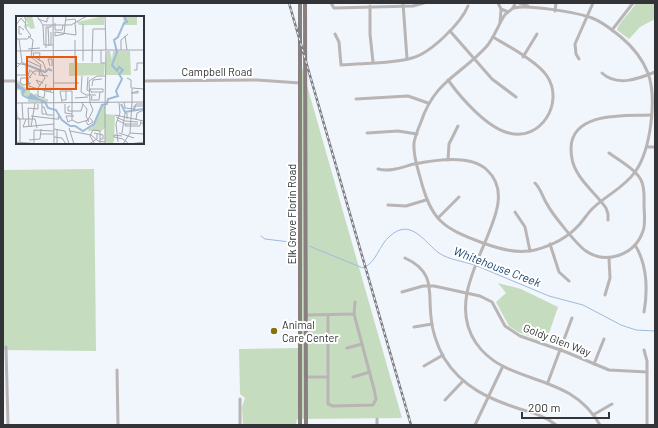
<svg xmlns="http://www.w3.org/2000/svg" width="658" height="428" font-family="Barlow,sans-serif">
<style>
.green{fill:#c6dcbf}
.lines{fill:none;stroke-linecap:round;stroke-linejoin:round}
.stream{stroke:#9ebbdc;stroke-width:1}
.minor{stroke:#b9b5b5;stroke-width:3}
.major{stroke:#87807f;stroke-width:4}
.rail-casing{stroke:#7a7d82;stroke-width:2.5}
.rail{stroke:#fff;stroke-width:1;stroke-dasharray:3;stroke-linecap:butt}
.poi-dot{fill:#887011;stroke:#fff;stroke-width:1.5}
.labels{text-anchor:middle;stroke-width:4;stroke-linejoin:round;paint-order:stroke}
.street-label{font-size:11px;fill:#323437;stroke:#fff}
.poi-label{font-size:11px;fill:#323437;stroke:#fff;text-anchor:start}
.water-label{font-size:12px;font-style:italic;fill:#18416c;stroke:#fff}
.inset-river{fill:none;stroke:#9ebbdc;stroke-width:2}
.inset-road{fill:none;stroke:#a5a8ad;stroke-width:1}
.view{fill:#e8590c;fill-opacity:0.15;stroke:#e8590c;stroke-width:2}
.inset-edge{fill:none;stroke:#323437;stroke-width:2}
</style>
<rect width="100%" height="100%" fill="#f1f5fc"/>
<g class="green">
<path d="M636 3H655V19L640 27 629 39 617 30C618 23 632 11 636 3Z"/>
<path d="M298 54 402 418 297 419 296 425H243L242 407 245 398 240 394 239 349 300 348Z"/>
<path d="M94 169 96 351 3 350V170Z"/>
<path d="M498 283 521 289 558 307 546 342 518 332 509 326 496 302 506 293Z"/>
</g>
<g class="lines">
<g class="stream">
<path d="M261 236 265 239 298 243"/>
<path d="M309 246 363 268C377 262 379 245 390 236 411 217 425 243 439 253 449 260 463 261 474 265"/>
<path d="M477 266 549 296 583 305 621 325 636 330 655 331"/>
</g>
<g class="minor">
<path d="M331 3 334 8 413 6 424 3"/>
<path d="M403 3 407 59"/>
<path d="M498 3 501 9 508 12"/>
<path d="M519 3 528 6"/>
<path d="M370 6V34L373 62"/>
<path d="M514 8C528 4 579 13 592 18 603 22 612 30 621 37 633 47 642 58 648 73 657 98 651 150 635 172 624 188 606 195 592 209 587 214 583 221 578 226 567 238 550 246 535 250 517 254 500 249 483 243 442 228 431 220 420 177 417 166 413 155 414 143 415 136 418 129 421 122 435 80 460 76 487 46 494 37 498 26 504 16 508 10 514 11 515 3"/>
<path d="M555 11 556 3"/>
<path d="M500 22 501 10"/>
<path d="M612 30 633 3"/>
<path d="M450 31 492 79 516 97"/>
<path d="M335 34 339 42 341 65C363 63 391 64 412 58 431 53 461 23 468 6"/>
<path d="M523 57 537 34"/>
<path d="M579 59 576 54 575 44 593 3"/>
<path d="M602 73C617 87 638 79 655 72"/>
<path d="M448 80C461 98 487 128 509 133 540 142 565 103 547 76 538 62 508 46 493 37"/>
<path d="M3 81H17"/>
<path d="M143 81 257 80 300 83"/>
<path d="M356 99 408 96 428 103"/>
<path d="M367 133 398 131 417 134"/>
<path d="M647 147H655"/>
<path d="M448 160 449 144 458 126"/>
<path d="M378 169C391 172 402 167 414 164 435 160 471 154 487 170 530 209 435 283 476 343 506 387 569 370 600 425"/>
<path d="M535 183C541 189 543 198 547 204 552 214 578 246 586 251 606 265 635 255 643 231 646 223 644 213 644 204 644 196 645 188 641 180 635 169 620 161 609 153"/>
<path d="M388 205 406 206 426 200"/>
<path d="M515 212 525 227 530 251"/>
<path d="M438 218 459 197"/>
<path d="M608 220V214L606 208C597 195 584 185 577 172 572 164 571 156 571 148 572 111 626 116 651 115"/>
<path d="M550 244 559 272 569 281"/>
<path d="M635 245C647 264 648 290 644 312"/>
<path d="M405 258C436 272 428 292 431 317 432 331 437 345 444 358 462 387 489 399 520 409 533 413 545 416 556 425"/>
<path d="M402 292 423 286H434L480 296 492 302 505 326 520 336 566 352 609 370 647 372"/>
<path d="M605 295 610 278 609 258"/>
<path d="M306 315 354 314 355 302"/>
<path d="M328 315V404L333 406 373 405 376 399 374 389 354 314"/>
<path d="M414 327 432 324"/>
<path d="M6 347 8 425"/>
<path d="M347 348 362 344"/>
<path d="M644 350 647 361V425"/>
<path d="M594 364 604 339"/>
<path d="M424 366 443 355"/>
<path d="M117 370 118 425"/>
<path d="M306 377H328"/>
<path d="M353 377 370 372"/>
<path d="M548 382 572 318"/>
<path d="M240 399V425"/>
<path d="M445 400 463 381"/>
<path d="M593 415 612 404"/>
<path d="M377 419V425"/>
<path d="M475 425 503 366"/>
</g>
<g class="major">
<path d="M300 3V425"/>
<path d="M305 3 306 425"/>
</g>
<defs>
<path id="rail" d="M289 3 411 425"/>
</defs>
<use href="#rail" class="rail-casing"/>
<use href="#rail" class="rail"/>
</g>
<circle class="poi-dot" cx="274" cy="331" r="4"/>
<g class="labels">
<g class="street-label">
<text x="217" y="76">Campbell Road</text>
<text transform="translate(292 214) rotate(-90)" y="4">Elk Grove Florin Road</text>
<text transform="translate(557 340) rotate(21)" y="4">Goldy Glen Way</text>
</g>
<g class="poi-label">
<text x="282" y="329">Animal<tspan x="282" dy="13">Care Center</tspan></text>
</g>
<g class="water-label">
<text transform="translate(497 267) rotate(21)" y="4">Whitehouse Creek</text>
</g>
</g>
<g transform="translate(16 16)">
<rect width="128" height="128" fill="#f1f5fc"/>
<path d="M9 0H16L19 12 15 13 12 10 10 13 9 8H12ZM88 0V9H63L61 6ZM107 0H121V9H108ZM91 35H94L96 44 97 35H114L115 59H89ZM53 47H89L88 59 53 60ZM0 63 10 72 14 71V76L18 79 20 77 24 82 32 83V86H12V83L5 79 4 74H0ZM86 89H89V98L99 99 98 125 96 128 89 126V112L85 115H72L73 112 76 111Z" fill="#c6dcbf"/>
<path d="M0 66 10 74 7 79 12 81 15 77 27 85 12 83 6 80V74L1 72Z" fill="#9ebbdc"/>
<path class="inset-river" d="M6 47 29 56 33 53 36 55M24 84 29 86 32 92 40 94 46 104 54 110H59L67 115 78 108 86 89 91 88 92 83 102 80 100 75 106 63 103 58 107 54 103 51 101 55 96 49 101 36 98 24 102 21 108 7 111 6 108 0M105 88 109 96 127 93"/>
<path class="inset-road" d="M21 0 27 9H55L71 0M37 0 38 128M89 0 90 34M22 3 31 6V2H33M50 4 59 3 60 6M39 7V14H46L47 9M0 9 5 2 9 7M27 9 28 29H37M32 11 33 30M6 18H3V10L8 14M12 20 17 24 15 41 25 49 23 59 32 60M39 20V16L60 19 59 7M39 20 48 18 50 0M109 20 111 34M0 23H11L15 20 9 11 10 4 8 0M59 24V47M35 29V16M30 32V11H35V9M12 33 24 32M85 34V47H89M90 34H128M105 34V24L112 18M0 35 90 34M17 37 18 41 27 46 30 54M17 37H24L23 45M12 45 25 51M67 45V8M76 46 77 13H89M0 47 10 49V59H0M34 50 32 43H36V50M0 52 6 46 3 23M118 54H121V47H128M66 60 65 76 70 79H80M72 61 71 74 73 75M12 62H5L4 67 8 69 15 67M15 62 12 59 14 54 20 59M111 62 115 64V72M38 67H63M24 70 20 64 27 67M76 70 77 64 86 63M22 72 29 62 24 55M22 73 13 70 12 63 18 55H24M22 73V80L28 82 30 68M23 73 38 77M27 74 35 72V75H30M76 76H87V73M76 77 74 73H87M115 77H122V75L116 77M76 80 75 84H83L84 76M59 82 72 81M46 84H50V75M26 86V98H31M46 86 44 75H56V104L62 107 72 104 77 94 74 87 73 65 81 60H89M65 86 71 93 70 100 73 106M108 86 109 92 118 93V95L120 88H128M116 86V72L128 73M0 87 1 100M0 87 128 86M6 87 7 103M128 87V105M49 88V97L56 98M54 90 52 91V95H65L67 88M26 91H28L31 99H37M89 91V128M89 92 90 35M118 93V90H128M99 99 128 105M0 100 4 103V128M15 100 40 103H43L42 100M100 101 109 105 122 106M1 103H19L21 112M10 103 7 111 38 108M120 103 121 97 128 94M56 104 52 106 50 100H58M101 104 109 108H122M70 105 72 109 77 106 74 102M124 107H127L128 116M110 108 109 110H124L125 104M13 111 12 92 22 93V88M15 111 19 87M53 112 58 128M38 113 49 115 53 128M41 113V128M54 115 75 119 82 125 89 126M78 117 87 119V123H84M103 117 118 122M106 117 109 97H111V103M114 117 128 118M25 118H38M106 120 98 119V121L107 123 113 128 128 126M38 121 46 122 50 128M13 124 24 123 25 113M0 126 12 127M102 126 100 108 104 97 103 87M12 127 24 128M18 128V114L38 115M73 128 81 123V118M79 128 74 120 77 114 84 115V128M107 128 114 117 116 86"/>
<path class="view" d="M11 41H60V73H11Z"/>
<rect width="128" height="128" class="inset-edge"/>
</g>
<rect width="658" height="428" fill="none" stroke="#323437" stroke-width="8"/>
<path d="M522 412v6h87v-6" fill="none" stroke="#323437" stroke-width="2"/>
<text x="528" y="412" font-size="12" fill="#323437" stroke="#ffffff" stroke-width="3" paint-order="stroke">200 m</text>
</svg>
